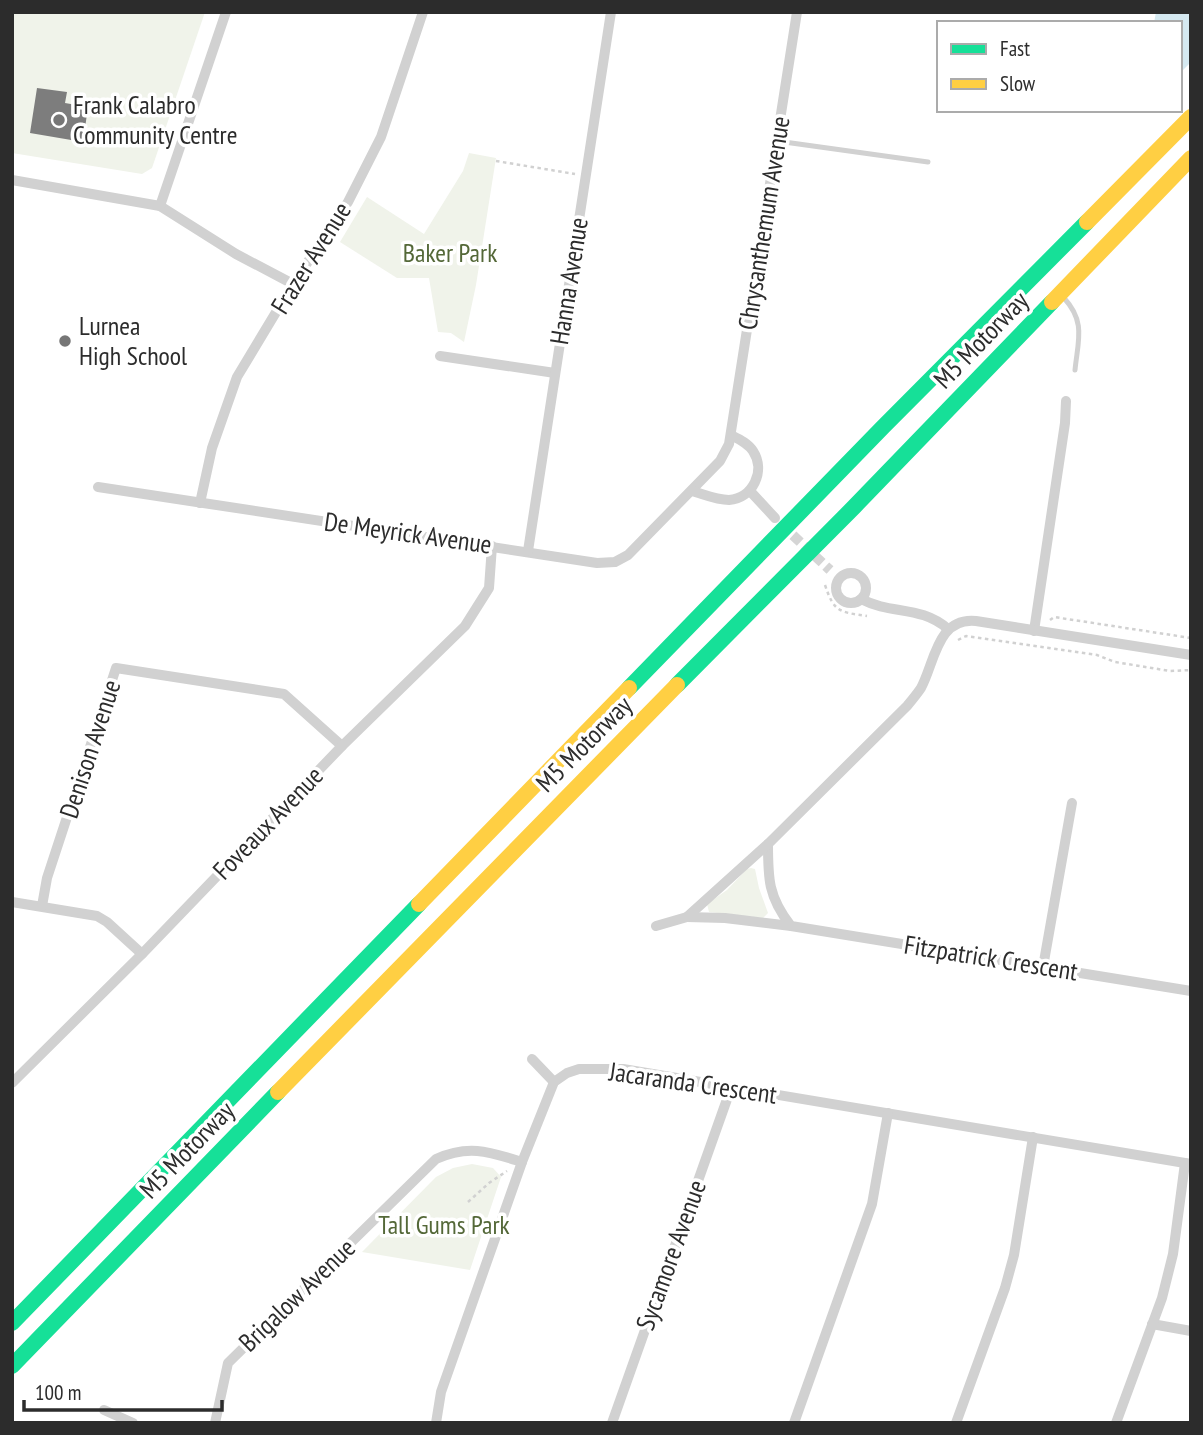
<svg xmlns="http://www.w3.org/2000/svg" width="1203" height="1435" font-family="'PT Sans Narrow',sans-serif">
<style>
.green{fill:#f0f3ea}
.water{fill:#d5e9f1}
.building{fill:#7d7d7d}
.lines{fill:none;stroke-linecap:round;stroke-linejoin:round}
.street-tunnel{stroke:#d5d5d5;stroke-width:10;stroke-dasharray:10 5;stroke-linecap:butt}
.path{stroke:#d1d1d1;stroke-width:2.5;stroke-dasharray:3.5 3.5;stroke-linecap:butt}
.lane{stroke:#d1d1d1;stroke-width:5}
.street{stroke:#d1d1d1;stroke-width:10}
.fast{stroke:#16e098;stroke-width:16}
.slow{stroke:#ffcf43;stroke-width:16}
.poi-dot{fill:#767676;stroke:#fff;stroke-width:2.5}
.labels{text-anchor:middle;stroke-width:7;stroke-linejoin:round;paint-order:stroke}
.poi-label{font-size:26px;fill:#2c2c2c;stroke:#fff;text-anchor:start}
.street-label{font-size:26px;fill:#2c2c2c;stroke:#fff}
.park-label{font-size:26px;fill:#546838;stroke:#fff}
</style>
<rect width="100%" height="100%" fill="#fff"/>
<g class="green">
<path d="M12 12H205L152 168 142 174 12 153Z"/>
<path d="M469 153 496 158 476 285 464 342 451 333 438 332 429 278H397L340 242 367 197 424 234 463 171Z"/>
<path d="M751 868 755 869 759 888 768 913 763 918 709 912 707 904 727 890 747 869Z"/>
<path d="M472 1164 493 1168 501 1177 470 1270 362 1252 436 1177 453 1168Z"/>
</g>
<path class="water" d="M1156 12H1191V62L1180 73V23H1154Z"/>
<path class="building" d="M37 88 67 92 65 103 88 107 83 142 30 133Z"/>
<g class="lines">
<path class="street-tunnel" d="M782 525 830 570"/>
<g class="path">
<path d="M496 161 575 174"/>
<path d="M825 585C834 612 839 612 867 616"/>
<path d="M1050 620 1054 617 1191 638"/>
<path d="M958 640 966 636 1097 655 1115 662 1170 671 1191 670"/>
<path d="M468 1202 489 1183 507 1171"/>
</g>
<g class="lane">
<path d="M777 141 928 162"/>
<path d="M1064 298C1086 322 1078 340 1075 370"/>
</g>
<g class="street">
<path d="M12 180 160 206 236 254 293 284"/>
<path d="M160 206 226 12"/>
<path d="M440 356 555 373"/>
<path d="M98 487 597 563 615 562 628 555 720 461 729 444 797 12"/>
<path d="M692 491C703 494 716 500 729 500 753 498 766 471 753 451 748 443 739 439 731 435"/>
<path d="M750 491 775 518"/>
<path d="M200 503 212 448 237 377 293 284 348 202 381 137 423 12"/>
<path d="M528 551 611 12"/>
<circle cx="851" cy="588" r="15"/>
<path d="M861 599C892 615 920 605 948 629"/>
<path d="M1034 631 1065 423 1066 401"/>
<path d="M768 844C768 878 768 897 791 926L1191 991"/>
<path d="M12 902 97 916 107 922 142 954"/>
<path d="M42 906 47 878 116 668 284 694 342 746"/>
<path d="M687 917 725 918 791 926"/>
<path d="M656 926 687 917 768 844 907 706C912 700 917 694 921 688 935 662 937 617 976 621L1191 655"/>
<path d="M1043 967 1072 803"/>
<path d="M532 1059 554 1082"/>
<path d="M12 1083 142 954 342 746 465 626 489 588 492 546"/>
<path d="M1152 1324 1191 1331"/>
<path d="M104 1410 133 1423"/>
<path d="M215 1423 228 1363 436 1159C469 1144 490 1152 522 1162"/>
<path d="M436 1423 441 1392 522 1162 554 1082 567 1073 579 1069H623L1191 1164"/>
<path d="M612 1423 731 1088"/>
<path d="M794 1423 872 1204 888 1113"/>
<path d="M956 1423 1005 1288 1014 1255 1033 1137"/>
<path d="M1116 1423 1162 1298 1173 1254 1185 1163"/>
</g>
<g class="fast">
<path d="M677 685 854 507 1052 302"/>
<path d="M629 688 883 427 1087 222"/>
<path d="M12 1323 419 904"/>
<path d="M12 1366 278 1092"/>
</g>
<g class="slow">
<path d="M1087 222 1191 117"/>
<path d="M1052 302 1191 158"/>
<path d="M419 904 629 688"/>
<path d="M278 1092 677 685"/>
</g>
</g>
<g class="poi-dot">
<circle cx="59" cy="120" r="7"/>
<circle cx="65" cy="341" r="7"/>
</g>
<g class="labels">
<g class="poi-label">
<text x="73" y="114">Frank Calabro<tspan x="73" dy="30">Community Centre</tspan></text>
<text x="79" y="335">Lurnea<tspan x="79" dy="30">High School</tspan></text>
</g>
<g class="street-label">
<text transform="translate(764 223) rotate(-81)" y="9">Chrysanthemum Avenue</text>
<text transform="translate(311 258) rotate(-58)" y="9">Frazer Avenue</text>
<text transform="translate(569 281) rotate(-81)" y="9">Hanna Avenue</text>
<text transform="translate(981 340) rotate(-46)" y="9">M5 Motorway</text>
<text transform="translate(408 533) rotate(8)" y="9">De Meyrick Avenue</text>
<text transform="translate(584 744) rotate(-45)" y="9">M5 Motorway</text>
<text transform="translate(90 749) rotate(-72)" y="9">Denison Avenue</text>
<text transform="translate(268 823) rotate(-46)" y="9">Foveaux Avenue</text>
<text transform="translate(991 958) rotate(9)" y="9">Fitzpatrick Crescent</text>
<text transform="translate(693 1083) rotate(8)" y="9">Jacaranda Crescent</text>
<text transform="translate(187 1150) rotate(-46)" y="9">M5 Motorway</text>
<text transform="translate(671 1255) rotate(-70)" y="9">Sycamore Avenue</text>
<text transform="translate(297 1295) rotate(-44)" y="9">Brigalow Avenue</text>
</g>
<g class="park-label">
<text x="450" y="262">Baker Park</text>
<text x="444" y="1234">Tall Gums Park</text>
</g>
</g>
<rect width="1203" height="1435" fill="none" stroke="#2c2c2c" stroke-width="28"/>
<rect x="937" y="21" width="245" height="91" fill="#ffffff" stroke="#ababab" stroke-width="2"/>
<rect x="951" y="44" width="35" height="10" fill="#16e098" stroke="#ababab" stroke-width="2"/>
<text x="1000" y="56" font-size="21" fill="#2c2c2c">Fast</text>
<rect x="951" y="79" width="35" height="10" fill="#ffcf43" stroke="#ababab" stroke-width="2"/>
<text x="1000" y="91" font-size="21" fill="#2c2c2c">Slow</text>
<path d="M24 1400v10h198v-10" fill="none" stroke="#2c2c2c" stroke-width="3.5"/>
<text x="35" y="1400" font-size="21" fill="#2c2c2c" stroke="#ffffff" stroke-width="5" paint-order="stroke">100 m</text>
</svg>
